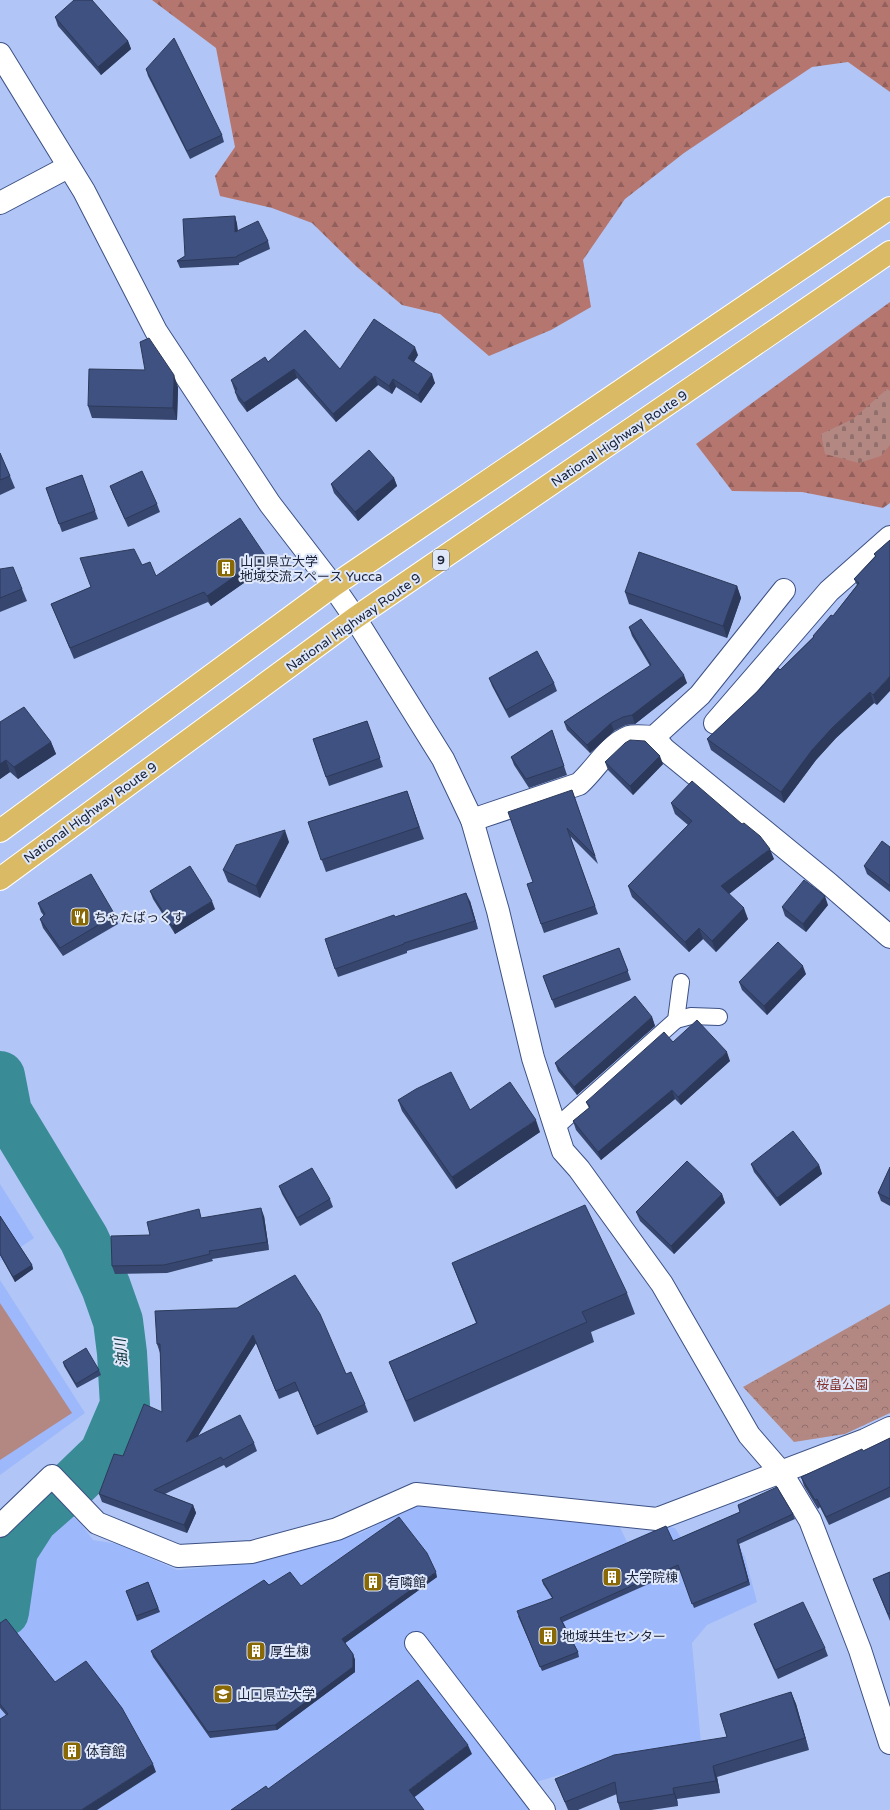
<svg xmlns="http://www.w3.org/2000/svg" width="890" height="1810" font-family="'Varela Round','Noto Sans JP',sans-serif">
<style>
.built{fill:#9db9fc}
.forest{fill:url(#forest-firs)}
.cemetery{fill:url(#cemetery-stones)}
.park{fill:url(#park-crowns)}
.pitch{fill:#b38883}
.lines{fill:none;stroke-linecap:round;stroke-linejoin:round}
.river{stroke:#398b96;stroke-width:50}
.service-casing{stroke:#3c5084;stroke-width:18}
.minor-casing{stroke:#3c5084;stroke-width:24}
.trunk-casing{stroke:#fff;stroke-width:24}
.service{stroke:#fff;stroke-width:16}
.minor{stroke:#fff;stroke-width:22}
.trunk{stroke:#daba64;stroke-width:22}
.wall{fill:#36466e}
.shaded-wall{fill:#2c395a}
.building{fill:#3f5180;stroke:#2c395a}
.labels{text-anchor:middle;stroke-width:4;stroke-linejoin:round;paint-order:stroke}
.shield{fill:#dfe7fa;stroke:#545c72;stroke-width:1}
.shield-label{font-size:12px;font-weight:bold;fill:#182137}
.street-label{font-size:13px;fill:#182137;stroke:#dfe7fa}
.poi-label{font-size:13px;fill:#182137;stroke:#dfe7fa;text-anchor:start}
.park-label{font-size:13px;fill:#82332d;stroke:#dfe7fa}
.water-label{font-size:14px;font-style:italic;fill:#062f34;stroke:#dfe7fa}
</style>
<defs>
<pattern id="forest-firs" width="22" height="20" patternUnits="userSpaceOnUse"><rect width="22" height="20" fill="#b5766f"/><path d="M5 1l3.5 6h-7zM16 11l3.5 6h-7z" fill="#92605c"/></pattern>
<pattern id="cemetery-stones" width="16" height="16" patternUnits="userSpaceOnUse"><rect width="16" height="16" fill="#b38883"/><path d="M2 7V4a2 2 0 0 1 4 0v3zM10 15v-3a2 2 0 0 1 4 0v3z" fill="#916f6c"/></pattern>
<pattern id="park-crowns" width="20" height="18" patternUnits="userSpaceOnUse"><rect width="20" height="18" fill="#b38883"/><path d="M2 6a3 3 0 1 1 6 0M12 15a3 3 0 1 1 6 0" fill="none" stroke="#916f6c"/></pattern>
</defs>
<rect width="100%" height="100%" fill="#b1c6f6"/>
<g class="built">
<path d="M0 1184 34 1238 0 1261Z"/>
<path d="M0 1280 85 1413 0 1475Z"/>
<path d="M424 1501 617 1521 627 1542 664 1526 675 1528 681 1538 726 1520 745 1557 757 1602 707 1625 692 1643 701 1744 600 1763 536 1782 534 1810H0V1621L4 1618 13 1600 16 1557 32 1525 56 1506 79 1521 93 1540 118 1544 177 1570 231 1565 327 1542 361 1533Z"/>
</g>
<g class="forest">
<path d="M152 0H890V92L848 62 812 67 684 153 625 199 583 260 591 307 551 330 489 356 440 314 402 305 358 268 312 223 272 208 220 196 215 176 235 147 216 48Z"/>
<path d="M890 302V503L883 508 802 492 732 491 696 444Z"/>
</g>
<path class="cemetery" d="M887 389 890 391V445L881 456 859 463 825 454 821 434 853 419Z"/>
<path class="park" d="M890 1304V1413L845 1434 794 1442 743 1387Z"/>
<path class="pitch" d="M0 1303 72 1413 0 1460Z"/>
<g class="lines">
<path class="river" d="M0 1076 7 1112 84 1239 106 1287 118 1321 122 1353 125 1405 104 1454 74 1483 33 1519 13 1550 4 1612 0 1614"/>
<defs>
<g id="service">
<path d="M676 1020 691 1016 719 1017"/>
<path d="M555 1128 676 1020 681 982"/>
</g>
<g id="minor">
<path d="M0 54 84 191 156 331 270 504 333 586 355 618 443 759 472 820 498 911 533 1058 563 1151 579 1169 662 1284 749 1435 781 1472 810 1520 860 1650 890 1743"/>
<path d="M0 203 68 167"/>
<path d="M715 723 829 591 890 537"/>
<path d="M654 737 664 749 828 883 890 937"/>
<path d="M472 820 579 784C596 769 607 746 629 737 635 735 647 737 654 737L700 695 784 590"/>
<path d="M0 1526 52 1476 97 1523 178 1556 252 1552 337 1529 416 1494 657 1519 865 1440 890 1428"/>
<path d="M416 1643 544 1810"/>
</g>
<g id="trunk">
<path d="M0 831 333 586 890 208"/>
<path d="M0 879 355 618 890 252"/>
</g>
</defs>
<use href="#service" class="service-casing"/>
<use href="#minor" class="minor-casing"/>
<use href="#trunk" class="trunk-casing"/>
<use href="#service" class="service"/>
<use href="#minor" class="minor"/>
<use href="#trunk" class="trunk"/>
</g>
<g class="wall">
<path d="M55 17 128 41 131 49 101 75 58 26Z"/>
<path d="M146 69 222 135 224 142 190 159 148 76Z"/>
<path d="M235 216 237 224 238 231 268 241 270 249 239 263V265L180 268 177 261 185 256Z"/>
<path d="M418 355 414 362 435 383 421 403 396 387 392 394 378 385 336 422 297 378 247 412 238 400 235 392V391L234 389 231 380 268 362 340 369Z"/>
<path d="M178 387 177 420 92 418 88 406Z"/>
<path d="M0 453 10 476 15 488 0 495Z"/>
<path d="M82 475 98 519 62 532 46 488Z"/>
<path d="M394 478 397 486 358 521 334 493 331 484Z"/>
<path d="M110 486 157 504 160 512 128 527 113 494Z"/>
<path d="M890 540 877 705 874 703 836 738 816 760 784 803 711 750 707 739 780 670 813 637V636L833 616 857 585 854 579 875 556 874 554Z"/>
<path d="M142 565 156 576 268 566 211 606 208 602 74 659 51 604Z"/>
<path d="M0 569 22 589 27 601 0 612Z"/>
<path d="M737 586 741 598 727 638 629 604 625 592Z"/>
<path d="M629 627 687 683 635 724 626 725 614 731 590 753 567 730 564 722 650 666 632 636Z"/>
<path d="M489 678 554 683 557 691 509 718 492 686Z"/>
<path d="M367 721 383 767 329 786 313 739Z"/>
<path d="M0 722 51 742 56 754 18 779 10 772 0 779Z"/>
<path d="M552 730 567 775 529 788 514 765 511 757Z"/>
<path d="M605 762 663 764 633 795 608 770Z"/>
<path d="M572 790 598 864 570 836 598 914 544 933 527 884 533 882Z"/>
<path d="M407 791 424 839 326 872 308 822Z"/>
<path d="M671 803 774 859 729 894 748 919 716 952 703 939 689 952 632 897 628 886 688 825 675 814Z"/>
<path d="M289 842 260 898 228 882 223 870Z"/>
<path d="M890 847V892L867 874 864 866Z"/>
<path d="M150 891 215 909 175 934 153 899Z"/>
<path d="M470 901 478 929 407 951V953L338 977 335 969 395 917Z"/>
<path d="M38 903 115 915 118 924 63 956 43 928 40 919 44 916 41 912Z"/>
<path d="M828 905 806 932 785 916 782 907Z"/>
<path d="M619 948 631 980 555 1008 543 976Z"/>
<path d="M806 974 767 1015 742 990 739 982Z"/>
<path d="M652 1017 655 1026 577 1095 558 1071 555 1063Z"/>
<path d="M673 1042 730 1061 681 1105 675 1099 601 1160 576 1130 573 1121 589 1108 586 1102Z"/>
<path d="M398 1100 470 1110 540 1132 456 1189 402 1111Z"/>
<path d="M751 1164 819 1165 822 1174 780 1206 754 1172Z"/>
<path d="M890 1167V1206L881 1201 878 1193Z"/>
<path d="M279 1186 330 1199 333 1207 300 1226 282 1194Z"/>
<path d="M722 1194 725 1203 674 1254 640 1221 636 1212Z"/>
<path d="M0 1216 32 1265 33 1269 15 1282 0 1255Z"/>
<path d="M264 1216 269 1250 212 1259 213 1261 167 1273 115 1274 112 1266 150 1235 202 1218Z"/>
<path d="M452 1263 627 1293 635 1314 591 1332 594 1342 414 1422 397 1382 389 1362 476 1323 460 1284Z"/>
<path d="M237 1308 346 1374 365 1404 368 1412 317 1435 298 1391 279 1399 256 1343 198 1436 254 1443 257 1451 226 1468 224 1465 165 1494 193 1505 196 1513 187 1533 102 1502 99 1494 123 1456 162 1412 160 1353 157 1344Z"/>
<path d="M63 1362 99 1370 101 1375 77 1388 64 1366Z"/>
<path d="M890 1438V1497L829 1525 820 1507 818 1509 804 1486 801 1477 863 1451Z"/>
<path d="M738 1505 793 1514 795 1519 739 1544 750 1585 694 1608 680 1570 563 1622 578 1652 579 1657 542 1671 518 1616 552 1598 543 1584 542 1580 673 1541 740 1512Z"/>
<path d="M890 1572V1621L873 1579Z"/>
<path d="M437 1577 345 1643 353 1654 355 1660V1672L277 1730 210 1738 153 1657 151 1651 269 1585 301 1586Z"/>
<path d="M148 1582 160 1612 137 1621 126 1591Z"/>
<path d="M0 1623 55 1682 156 1772 6 1715 0 1708Z"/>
<path d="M754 1624 825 1648 828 1656 778 1679 757 1632Z"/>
<path d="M791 1692 796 1704 809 1750 717 1777 720 1793 677 1799 678 1806 651 1810H620L618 1803 617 1794 578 1810H568L555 1779 727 1737Z"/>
</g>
<g class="shaded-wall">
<path d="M128 41 131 49 101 75 98 67Z"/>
<path d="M235 216 237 224 238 239 235 232Z"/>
<path d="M415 347 418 355 411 366 408 358Z"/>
<path d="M294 369 297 378 247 412 244 403Z"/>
<path d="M432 374 435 383 421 403 418 395Z"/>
<path d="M174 375 178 387 177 420 173 408Z"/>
<path d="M375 376 378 385 336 422 333 414Z"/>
<path d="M393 379 396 387 392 394 389 386Z"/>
<path d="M394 478 397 486 358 521 355 512Z"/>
<path d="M265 555 268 566 211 606 207 596Z"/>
<path d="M737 586 741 598 727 638 723 626Z"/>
<path d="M684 675 687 683 635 724 632 715Z"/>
<path d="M890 676V691L877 705 873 695Z"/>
<path d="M870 692 874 703 836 738 816 760 784 803 781 792 812 750 832 728Z"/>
<path d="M611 723 614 731 590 753 587 745Z"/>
<path d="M51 742 56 754 18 779 14 767Z"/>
<path d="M660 756 663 764 633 795 630 786Z"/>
<path d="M6 760 10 772 0 779V764Z"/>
<path d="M285 830 289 842 260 898 256 886Z"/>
<path d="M770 849 774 859 725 897 721 886Z"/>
<path d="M466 893 470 901 478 929 475 921Z"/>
<path d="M825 896 828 905 806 932 803 924Z"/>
<path d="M212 901 215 909 175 934 172 926Z"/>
<path d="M744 908 748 919 716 952 712 941Z"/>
<path d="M699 928 703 939 689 952 685 942Z"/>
<path d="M803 966 806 974 767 1015 764 1006Z"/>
<path d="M652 1017 655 1026 577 1095 574 1087Z"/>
<path d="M727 1052 730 1061 681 1105 678 1097Z"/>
<path d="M672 1090 675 1099 601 1160 598 1152Z"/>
<path d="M536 1120 540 1132 456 1189 452 1177Z"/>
<path d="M819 1165 822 1174 780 1206 777 1198Z"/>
<path d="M722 1194 725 1203 674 1254 671 1246Z"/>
<path d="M261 1208 264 1216 269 1250 267 1242Z"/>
<path d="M32 1265 33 1269 15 1282 13 1277Z"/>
<path d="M253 1335 256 1343 189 1450 186 1442Z"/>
<path d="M193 1505 196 1513 187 1533 184 1525Z"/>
<path d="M737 1540 739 1544 750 1585 748 1581Z"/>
<path d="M436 1572 437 1577 344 1644 342 1639Z"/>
<path d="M353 1654 355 1660V1672L277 1730 275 1725Z"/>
<path d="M791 1692 796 1704 809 1750 805 1738Z"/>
<path d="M468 1745 472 1754 412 1799 409 1790Z"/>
<path d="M153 1764 156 1772 97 1810H81Z"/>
<path d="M713 1766 717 1777 720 1793 716 1781Z"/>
<path d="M673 1788 677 1799 678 1806 674 1794Z"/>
</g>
<g class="building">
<path d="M74 0H92L128 41 98 67 55 17Z"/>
<path d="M174 38 222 135 187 151 146 69Z"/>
<path d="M235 216V232L258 221 268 241 237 256V257L177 261 185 256 183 219Z"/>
<path d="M374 319 415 347 408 358 432 374 418 395 393 379 389 386 375 376 333 414 294 369 244 403 235 392 237 389 231 380 265 357 268 362 305 330 340 369Z"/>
<path d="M149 338 174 375 173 408 88 406 89 369 145 370 140 342Z"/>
<path d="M369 450 394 478 355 512 331 484Z"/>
<path d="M0 453 10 476 0 480Z"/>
<path d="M142 471 157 504 125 519 110 486Z"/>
<path d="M82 475 95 511 59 524 46 488Z"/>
<path d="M240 518 265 555 207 596 204 592 70 648 51 604 91 587 80 558 134 549 142 565 150 562 156 576Z"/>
<path d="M890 540V676L873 695 870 692 832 728 812 750 781 792 707 739 759 690 778 668 780 670 814 637 813 636 831 615 833 616 859 583 854 579 876 556 874 554Z"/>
<path d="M639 552 737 586 723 626 625 592Z"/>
<path d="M13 567 22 589 0 598V569Z"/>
<path d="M641 619 684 675 632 715 623 717 611 723 587 745 564 722 651 665 629 627Z"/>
<path d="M537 651 554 683 506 710 489 678Z"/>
<path d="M24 707 51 742 14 767 6 760 0 764V722Z"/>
<path d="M367 721 380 758 326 777 313 739Z"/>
<path d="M552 730 564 766 526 779 511 757Z"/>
<path d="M630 740 645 741 660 756 630 786 605 762 625 743Z"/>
<path d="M692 781 742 824 744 823 760 836 770 849 721 886 744 908 712 941 699 928 685 942 628 886 692 821 671 803Z"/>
<path d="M572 790 595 856 567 828 595 906 541 924 527 884 533 882 508 812Z"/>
<path d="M407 791 419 827 321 860 308 822Z"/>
<path d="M285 830 256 886 223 870 236 845Z"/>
<path d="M882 841 890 847V886L864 866Z"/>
<path d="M190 866 212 901 172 926 150 891Z"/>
<path d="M91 874 115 915 60 948 40 919 45 914 38 903Z"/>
<path d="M804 880 825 896 803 924 782 907Z"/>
<path d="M466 893 475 921 404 943V944L335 969 325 939 394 915 395 917Z"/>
<path d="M778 942 803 966 764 1006 739 982Z"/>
<path d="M619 948 628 971 552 1000 543 976Z"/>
<path d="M635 996 652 1017 574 1087 555 1063Z"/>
<path d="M697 1020 727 1052 678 1097 672 1090 598 1152 573 1121 590 1107 586 1102 664 1032 673 1042Z"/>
<path d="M451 1072 470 1110 510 1082 536 1120 452 1177 398 1100 416 1089Z"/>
<path d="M793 1131 819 1165 777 1198 751 1164Z"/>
<path d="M687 1161 722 1194 671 1246 636 1212Z"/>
<path d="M890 1167V1199L878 1193Z"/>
<path d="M312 1168 330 1199 297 1218 279 1186Z"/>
<path d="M585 1205 627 1293 582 1312 587 1322 406 1401 389 1362 477 1323 452 1263Z"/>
<path d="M261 1208 267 1242 209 1251 210 1254 164 1265 112 1266 111 1236 150 1235 147 1222 199 1209 201 1218Z"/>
<path d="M0 1216 32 1265 13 1277 0 1254Z"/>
<path d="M295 1275 320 1314 346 1374 351 1372 365 1404 314 1427 295 1382 276 1391 253 1335 186 1442 240 1415 254 1443 223 1460 221 1457 154 1490 193 1505 184 1525 99 1494 114 1454 123 1456 144 1404 162 1412 160 1344H157L155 1311 237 1308Z"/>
<path d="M86 1348 99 1370 76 1384 63 1362Z"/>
<path d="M890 1438V1487L826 1517 817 1499 815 1500 801 1477 862 1449 863 1451Z"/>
<path d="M777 1487 793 1514 737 1540 748 1581 692 1604 678 1565 560 1618 578 1652 540 1667 517 1611 553 1598 542 1580 666 1526 673 1541 740 1512 738 1505Z"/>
<path d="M399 1517 427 1553 436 1572 342 1639 353 1654V1667L275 1725 208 1732 151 1651 264 1580 269 1585 290 1572 301 1586Z"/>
<path d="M890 1572V1613L888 1614 873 1579Z"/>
<path d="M148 1582 158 1608 136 1616 126 1591Z"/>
<path d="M803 1602 825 1648 775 1670 754 1624Z"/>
<path d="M6 1619 55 1682 86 1661 122 1708 153 1764 81 1810H0V1719L8 1714 0 1704V1623Z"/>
<path d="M418 1680 468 1745 409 1790 424 1810H231L266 1786 268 1789Z"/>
<path d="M791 1692 805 1738 713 1766 716 1781 673 1788 674 1794 618 1803 615 1782 565 1802 555 1779 614 1755 727 1737 720 1714Z"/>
</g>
<defs>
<symbol id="building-square" viewBox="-11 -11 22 22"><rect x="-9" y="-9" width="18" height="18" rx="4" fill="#896906" stroke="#dfe7fa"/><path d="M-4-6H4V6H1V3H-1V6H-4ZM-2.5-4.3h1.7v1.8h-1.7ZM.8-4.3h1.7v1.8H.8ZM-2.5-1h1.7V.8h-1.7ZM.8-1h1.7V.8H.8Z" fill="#fff"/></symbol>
<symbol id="restaurant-square" viewBox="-11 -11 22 22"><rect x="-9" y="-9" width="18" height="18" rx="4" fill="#896906" stroke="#dfe7fa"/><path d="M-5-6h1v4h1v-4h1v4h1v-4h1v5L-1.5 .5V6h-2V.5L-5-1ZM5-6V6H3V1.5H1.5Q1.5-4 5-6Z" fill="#fff"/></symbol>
<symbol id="university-square" viewBox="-11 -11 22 22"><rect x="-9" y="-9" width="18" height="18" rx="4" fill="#896906" stroke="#dfe7fa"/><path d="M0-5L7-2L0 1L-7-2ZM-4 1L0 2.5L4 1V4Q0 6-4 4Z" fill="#fff"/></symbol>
</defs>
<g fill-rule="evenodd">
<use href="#building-square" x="215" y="557" width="22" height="22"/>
<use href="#restaurant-square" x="69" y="906" width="22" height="22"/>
<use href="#building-square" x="601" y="1566" width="22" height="22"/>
<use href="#building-square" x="362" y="1571" width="22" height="22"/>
<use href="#building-square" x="537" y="1625" width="22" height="22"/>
<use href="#building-square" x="245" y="1640" width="22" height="22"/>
<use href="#university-square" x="212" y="1683" width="22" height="22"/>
<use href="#building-square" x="61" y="1740" width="22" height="22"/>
</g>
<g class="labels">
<rect class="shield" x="433" y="550" width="16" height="20" rx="3"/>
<g class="shield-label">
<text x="441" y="564">9</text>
</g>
<g class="street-label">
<text transform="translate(619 438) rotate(-34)" y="5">National Highway Route 9</text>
<text transform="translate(353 622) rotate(-35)" y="5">National Highway Route 9</text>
<text transform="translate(90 812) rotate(-36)" y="5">National Highway Route 9</text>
</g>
<g class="poi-label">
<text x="240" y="566">山口県立大学<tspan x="240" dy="15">地域交流スペース Yucca</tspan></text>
<text x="94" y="922">ちゃたばっくす</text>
<text x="626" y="1582">大学院棟</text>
<text x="387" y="1587">有隣館</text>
<text x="562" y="1641">地域共生センター</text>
<text x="270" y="1656">厚生棟</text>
<text x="237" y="1699">山口県立大学</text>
<text x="86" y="1756">体育館</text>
</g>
<g class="park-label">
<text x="842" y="1389">桜畠公園</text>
</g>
<g class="water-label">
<text transform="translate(121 1353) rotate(-95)" y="5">油川</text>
</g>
</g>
</svg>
